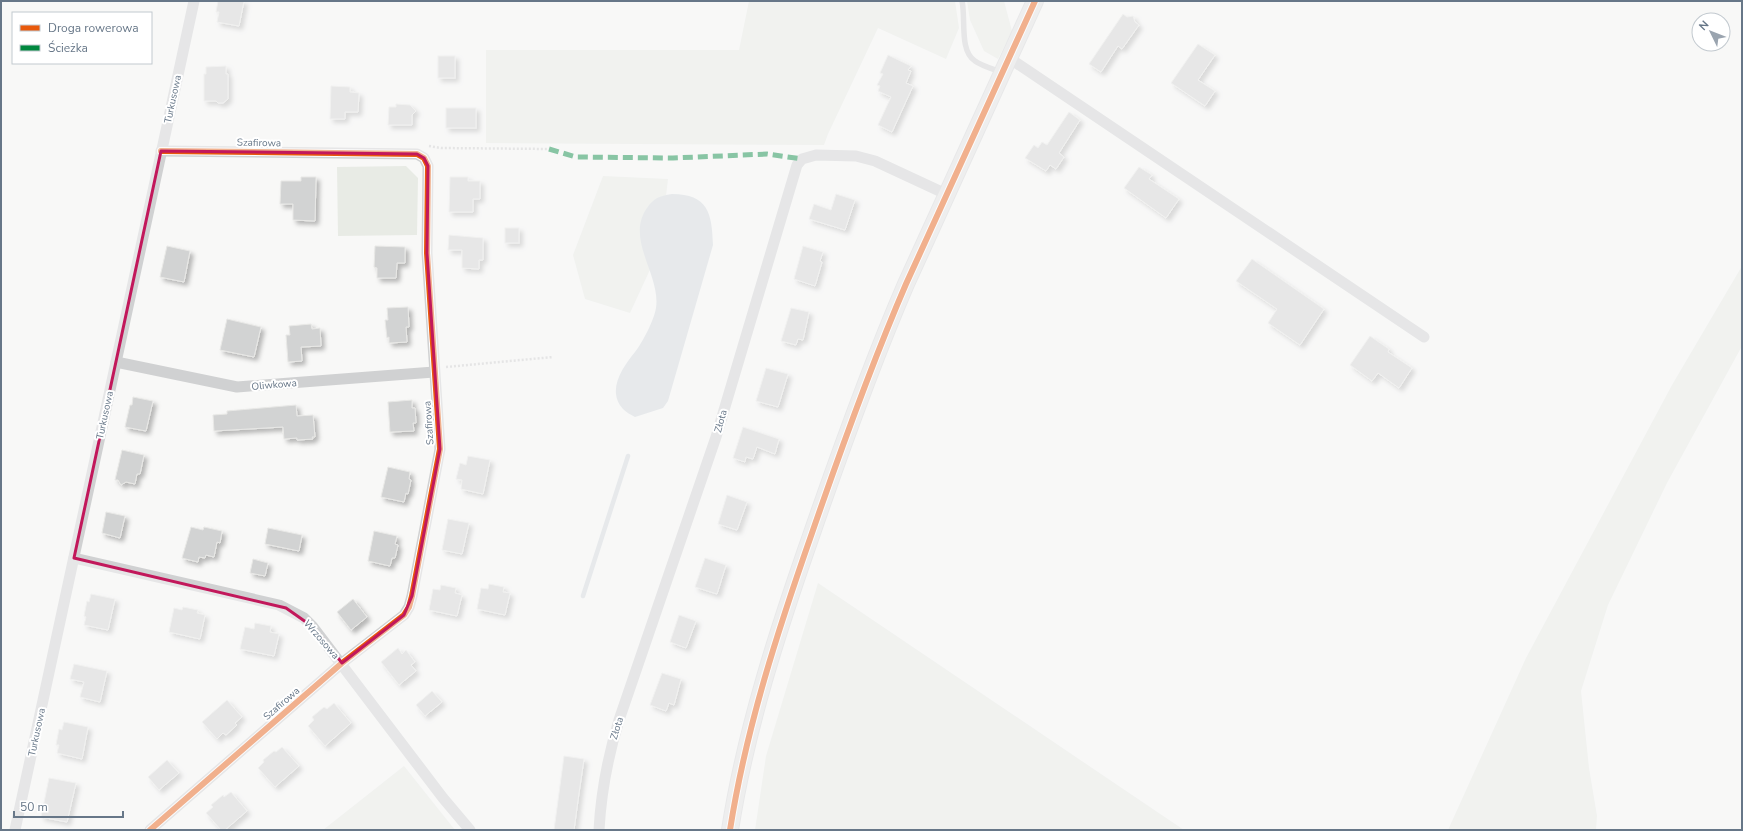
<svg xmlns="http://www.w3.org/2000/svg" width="1743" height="831" font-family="'Nunito Sans',sans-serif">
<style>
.green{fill:#e8ebe5}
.water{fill:#d2d8dc}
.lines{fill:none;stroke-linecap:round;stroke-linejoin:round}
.stream{stroke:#d2d8dc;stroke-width:4.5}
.building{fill:#d2d3d3;stroke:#e8e8e6;filter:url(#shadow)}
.secondary-casing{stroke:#d5d6d7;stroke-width:18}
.path{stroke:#cececf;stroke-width:2.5;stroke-dasharray:2 2;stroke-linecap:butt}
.lane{stroke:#d0d1d2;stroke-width:5.5}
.street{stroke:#d0d1d2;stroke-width:11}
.secondary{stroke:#e3e3e3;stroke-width:16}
.quiet{stroke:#00873e;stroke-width:5;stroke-dasharray:10 5;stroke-linecap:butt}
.cycleway-casing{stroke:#fff;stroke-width:8}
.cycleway{stroke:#e8590c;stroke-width:6}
.marked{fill:none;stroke:#c2185b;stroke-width:3;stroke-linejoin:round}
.labels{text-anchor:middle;stroke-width:4;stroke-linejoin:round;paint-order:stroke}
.street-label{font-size:10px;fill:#677788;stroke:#fff}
</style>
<defs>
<filter id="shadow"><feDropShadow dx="3.5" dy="3.5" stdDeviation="2" flood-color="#0004"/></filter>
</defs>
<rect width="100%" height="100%" fill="#f8f8f7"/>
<g class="green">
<path d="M749 1H955L959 28 946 59 878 28 828 134 824 145 486 143V50H739Z"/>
<path d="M967 1H1004L1012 31 998 59 984 51 970 20Z"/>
<path d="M406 166 418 178 417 235 338 236 337 167Z"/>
<path d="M603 176 668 179 660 248 630 313 585 299 573 255Z"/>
<path d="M1742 266V346L1667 483 1608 605 1581 691 1589 768 1597 816 1596 830H1448L1526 658 1672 385Z"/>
<path d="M818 583 1184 830H755L766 756Z"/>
<path d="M404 766 455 830H323Z"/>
</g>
<path class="water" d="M672 194C708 194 712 213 713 245L668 401 663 408 635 417C631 415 626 412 623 409 606 390 623 367 635 352 643 342 654 320 656 308 661 275 625 239 647 208 654 198 659 196 672 194Z"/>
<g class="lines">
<path class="stream" d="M583 596 628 456"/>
</g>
<g class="building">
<path d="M218 1H244L239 26 217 22 219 12H216Z"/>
<path d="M1123 14 1127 17 1133 16 1135 22 1139 25 1122 49 1118 46 1101 72 1089 64Z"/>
<path d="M1198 44 1215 55 1198 80 1215 91 1205 106 1171 83Z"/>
<path d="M888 55 911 66 908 70 911 71 906 83 913 86 892 132 878 125 891 97 878 91 880 86 877 85 883 74 880 73Z"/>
<rect x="438" y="56" width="17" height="22"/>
<path d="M226 66V74H228V99L223 103H218L216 101H204V74H206V67Z"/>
<path d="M331 86 350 87V92L359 93 358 112H345V119H330Z"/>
<path d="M396 104 410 105 416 111 412 115V125H388L389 107H396Z"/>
<rect x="446" y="108" width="30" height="20"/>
<path d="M1069 112 1080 120 1059 153 1064 157 1056 169 1050 165 1046 171 1025 158 1034 145 1038 148 1042 142 1047 145Z"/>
<path d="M1139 167 1152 175 1149 179 1179 199 1166 218 1124 188Z"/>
<path d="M301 177H316L315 221 293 220V204H280L281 181H301Z"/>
<path d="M450 177H468V181H480V199H473V212H449Z"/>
<path d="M836 194 855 200 845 230 809 219 814 204 831 210Z"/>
<rect x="505" y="228" width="14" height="15"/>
<path d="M449 235 483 238V260H479V269L462 268V250H448Z"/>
<path d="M167 246 190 251 184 282 160 277Z"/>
<path d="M375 246 405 247V263H397L396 278H377V268L374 267Z"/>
<path d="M803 246 823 252 820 261 822 262 815 286 794 279Z"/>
<path d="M1252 259 1324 309 1300 345 1268 323 1277 309 1236 281Z"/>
<path d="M408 307 409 327H406L407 342 389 343V337L387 338 385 320H388L387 308Z"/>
<path d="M791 308 809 312 803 340 798 339 796 345 781 341Z"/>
<path d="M227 319 261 327 254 357 220 350Z"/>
<path d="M311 324 312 329 320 328 321 346 301 347 302 361 288 362 286 335H290L289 326Z"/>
<path d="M1370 336 1389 349 1388 352 1412 368 1399 388 1378 373 1372 381 1350 365Z"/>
<path d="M766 368 788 374 778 407 756 401Z"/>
<path d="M133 397 153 401 146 431 125 427 130 405H132Z"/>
<path d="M412 400V408H415L416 423H413L414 431 390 432 388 402Z"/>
<path d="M296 405 297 416 313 415 315 437H312L313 439 297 440V438L284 439 283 427 214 431 213 415 227 414V411Z"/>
<path d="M743 427 779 439 775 454 757 447 753 459 746 457 745 462 733 458Z"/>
<path d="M122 450 144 455 140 474H137L135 484 126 482 121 485 118 480H115Z"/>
<path d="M468 456 490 460 483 494 461 489 462 480 456 479 460 463 466 465Z"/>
<path d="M388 467 410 472 409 479 411 480 408 494 406 493 404 502 381 497Z"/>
<path d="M727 495 747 502 737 530 718 524Z"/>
<path d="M106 512 125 516 120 538 102 533Z"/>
<path d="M448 519 469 523 462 554 442 550Z"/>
<path d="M191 527 203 530 204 527 222 531 220 543 217 542 214 557 206 555 205 558 199 557 198 562 182 558Z"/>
<path d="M268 528 302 535 299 551 265 544Z"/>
<path d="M374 531 397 536 395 544 398 545 395 558H392L390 566 368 561Z"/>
<path d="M705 558 726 565 717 594 695 587Z"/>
<path d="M253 559 268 563 265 576 250 573Z"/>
<path d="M489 584 504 587 503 592 510 593 505 615 477 609 481 588 488 589Z"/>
<path d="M441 585 456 588 455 593 462 595 457 616 429 610 433 589 440 590Z"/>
<path d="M91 594 115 599 108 630 84 625 86 617 84 616 87 601 89 602Z"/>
<path d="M353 599 367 617 351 630 337 612Z"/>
<path d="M183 607 198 610 197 613 205 615 200 639 169 632 174 608 182 610Z"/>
<path d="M679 615 696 621 686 648 670 642Z"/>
<path d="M255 623 271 626 270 632 279 634 274 656 240 649 245 627 254 629Z"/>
<path d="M398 648 402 654 406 650 415 662 411 665 416 671 399 685 381 662Z"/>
<path d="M74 664 107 671 100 702 80 697 84 682 70 679Z"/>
<path d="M662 673 681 679 674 705 669 703 666 711 650 705Z"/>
<path d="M432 691 442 702 425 716 416 705Z"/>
<path d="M227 700 242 717 235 723 237 725 226 735 223 733 217 739 202 722Z"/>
<path d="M334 703 351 723 325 746 308 726 314 720 312 717 324 707 327 709Z"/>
<path d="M64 722 88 727 82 759 57 753 59 745H56L59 729 62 730Z"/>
<path d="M282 747 299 766 275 787 258 768 264 762 263 760 274 751 276 752Z"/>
<path d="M564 756 584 759 579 793 574 830H554Z"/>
<path d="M167 760 179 773 159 790 148 777Z"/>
<path d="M49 778 76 783 67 822 41 817Z"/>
<path d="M231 792 247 811 225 830H221L206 813 213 807 211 805 223 795 224 797Z"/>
</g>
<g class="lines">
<defs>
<path id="secondary" d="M730 830C746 728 778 630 812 533 841 449 871 365 906 284L1035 1"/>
</defs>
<use href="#secondary" class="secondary-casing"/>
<g class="path">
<path d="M429 146 441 148 549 149"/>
<path d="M446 367 553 357"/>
</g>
<path class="lane" d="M962 1C966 18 959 51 975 61 982 66 993 69 1001 72"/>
<g class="street">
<path d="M1009 58 1424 337"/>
<path d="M116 362 237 387 434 372"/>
<path d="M74 558 279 605 304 618 313 627 443 798 470 830"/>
<path d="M15 830 194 1"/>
<path d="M150 830 342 663 404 615 409 607 412 596 440 449 427 253 428 166 424 158 417 154 161 151"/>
<path d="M599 830C601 793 608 756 619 720L716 437 797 165 802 159 816 155 856 156 875 161 946 194"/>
</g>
<use href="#secondary" class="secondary"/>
<path class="quiet" d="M549 149 576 157 673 158 767 154 802 159"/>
<defs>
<g id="cycleway">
<path d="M150 830 342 663 404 615 409 607 412 596 440 449 427 253 428 166 424 158 417 154 161 151"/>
<path d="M730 830C746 728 778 630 812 533 841 449 871 365 906 284L1035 1"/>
</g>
</defs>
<use href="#cycleway" class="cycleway-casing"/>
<use href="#cycleway" class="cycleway"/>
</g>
<path d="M0 0H1743V831H0ZM161 151 417 154 424 158 428 166 427 253 440 449 412 596 404 615 342 663 313 627 286 608 74 558Z" fill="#f8f8f7" fill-opacity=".55" fill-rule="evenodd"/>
<path class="marked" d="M161 151 417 154 424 158 428 166 427 253 440 449 412 596 404 615 342 663 313 627 286 608 74 558Z"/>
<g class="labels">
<g class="street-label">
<text transform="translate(172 99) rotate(-78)" y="4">Turkusowa</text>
<text transform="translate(259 142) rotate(1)" y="4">Szafirowa</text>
<text transform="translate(274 384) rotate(-5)" y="4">Oliwkowa</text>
<text transform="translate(104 415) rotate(-78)" y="4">Turkusowa</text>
<text transform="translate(720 421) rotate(-74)" y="4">Złota</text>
<text transform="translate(428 423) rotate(-94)" y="4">Szafirowa</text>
<text transform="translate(322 639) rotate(49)" y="4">Wrzosowa</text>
<text transform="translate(281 703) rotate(-41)" y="4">Szafirowa</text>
<text transform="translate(616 728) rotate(-73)" y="4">Złota</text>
<text transform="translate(36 732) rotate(-78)" y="4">Turkusowa</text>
</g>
</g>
<rect width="1743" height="831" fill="none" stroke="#677788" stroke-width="4"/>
<rect x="12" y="12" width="140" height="52" fill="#ffffff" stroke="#c2c9cf"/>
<rect x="20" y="25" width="20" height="6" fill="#e8590c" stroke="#c2c9cf"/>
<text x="48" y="32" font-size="12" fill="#677788">Droga rowerowa</text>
<rect x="20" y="45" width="20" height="6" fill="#00873e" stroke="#c2c9cf"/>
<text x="48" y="52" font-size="12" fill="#677788">Ścieżka</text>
<g transform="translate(1711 32) rotate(313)"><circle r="19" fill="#ffffff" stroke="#c2c9cf"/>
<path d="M0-3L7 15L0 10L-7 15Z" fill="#9aa4af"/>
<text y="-6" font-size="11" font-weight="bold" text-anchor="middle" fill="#677788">N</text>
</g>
<path d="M14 811v6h109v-6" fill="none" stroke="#677788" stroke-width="2"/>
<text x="20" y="811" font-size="12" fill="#677788" stroke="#ffffff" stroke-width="3" paint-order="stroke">50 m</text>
</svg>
